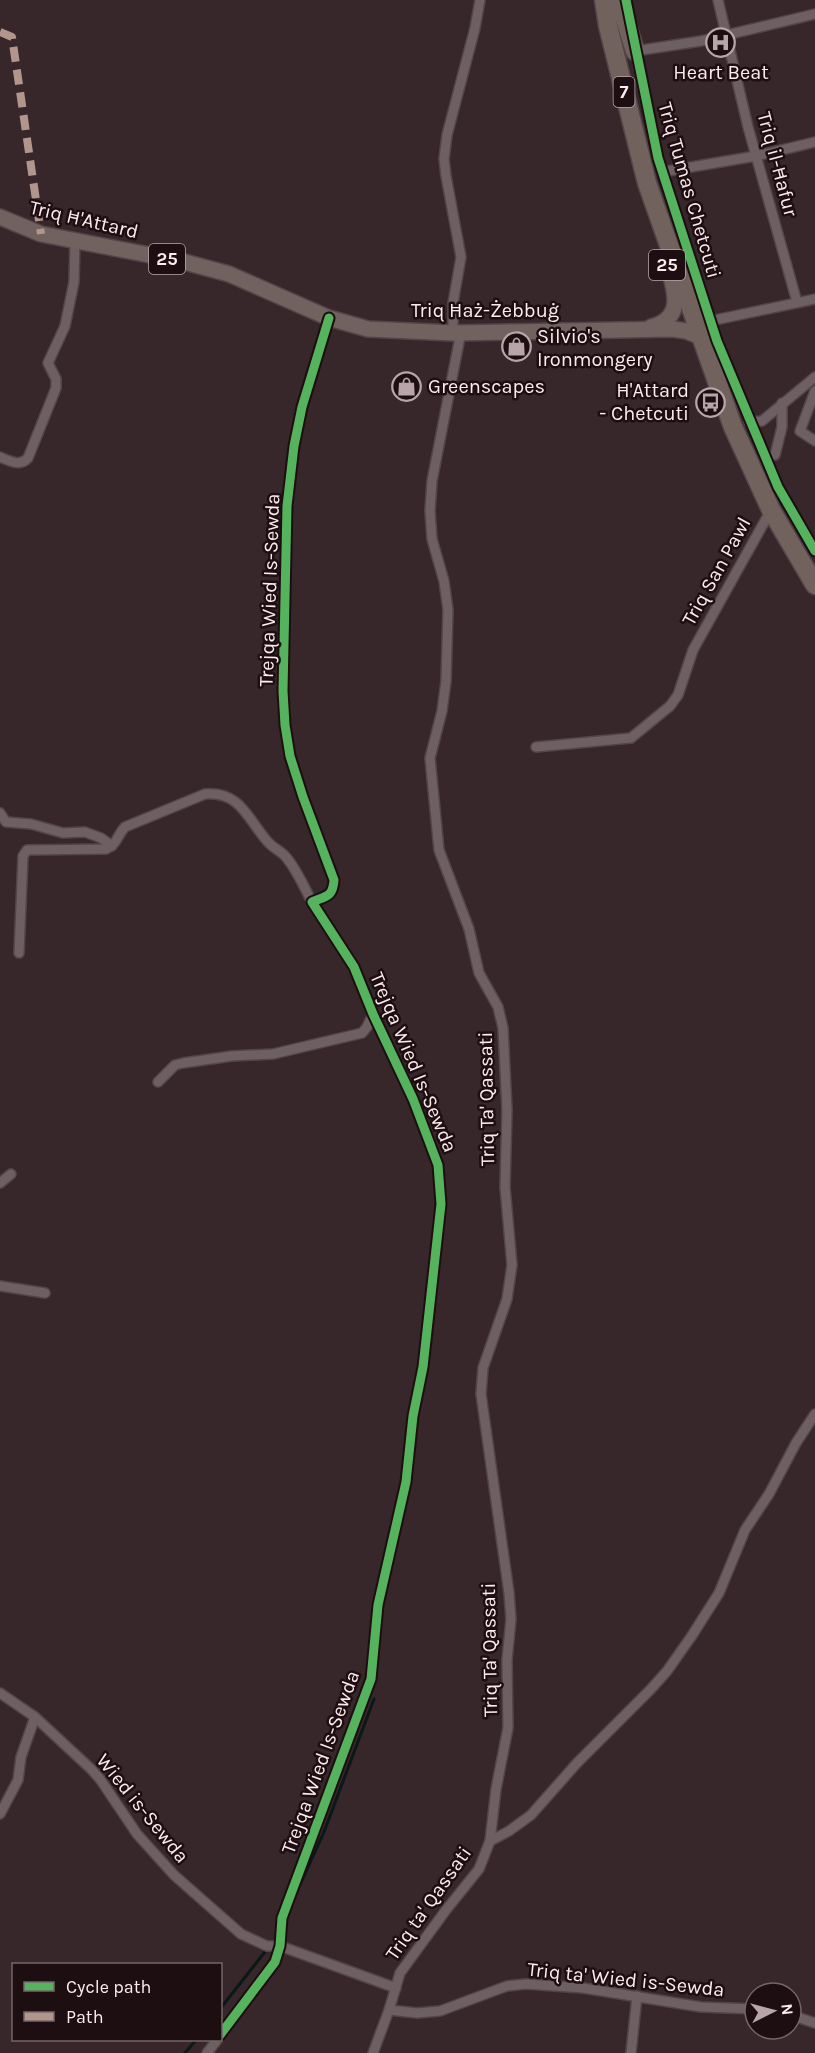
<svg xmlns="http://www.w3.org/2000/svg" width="815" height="2053" font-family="Karla,sans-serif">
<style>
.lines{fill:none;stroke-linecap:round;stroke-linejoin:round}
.stream{stroke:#0a1917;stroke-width:3}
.street-casing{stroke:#524448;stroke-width:12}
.primary-casing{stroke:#524448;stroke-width:18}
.highway-casing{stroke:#524448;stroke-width:21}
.street{stroke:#6d5f62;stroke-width:9}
.primary{stroke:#716260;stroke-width:15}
.highway{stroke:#72625d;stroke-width:18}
.quiet{stroke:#b2968c;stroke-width:8;stroke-dasharray:15 8;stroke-linecap:butt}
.cycleway-casing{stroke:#1c0e11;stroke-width:13}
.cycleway{stroke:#56b35d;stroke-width:9}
.labels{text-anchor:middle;stroke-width:5;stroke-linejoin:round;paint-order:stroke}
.shield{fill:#1c0e11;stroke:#b9a8ac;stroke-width:1.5}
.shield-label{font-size:18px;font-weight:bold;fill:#fceaee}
.poi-label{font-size:20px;fill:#fceaee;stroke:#1c0e11;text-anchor:start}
.street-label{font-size:20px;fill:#fceaee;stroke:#1c0e11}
</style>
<rect width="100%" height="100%" fill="#37262a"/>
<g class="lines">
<g class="stream">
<path d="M293 1900 324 1832 374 1699"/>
<path d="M220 2009 268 1948"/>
<path d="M185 2053 196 2040"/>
</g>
<defs>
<g id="street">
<path d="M718 0 748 127 797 302"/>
<path d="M635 48 658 158 717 341 778 487 815 551"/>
<path d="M635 51 701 41 815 14"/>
<path d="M662 172 756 156 815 142"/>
<path d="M709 318 715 320 815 299"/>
<path d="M453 333V303L461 257 446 176 444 159 447 135 475 28 480 0"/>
<path d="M815 391 800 431 815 441"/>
<path d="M749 422 762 421 815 377"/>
<path d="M775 455 782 427V403"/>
<path d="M0 457C10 461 20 467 28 458L56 388V379L48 363 65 326 74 282 75 241"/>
<path d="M536 747 631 738 670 706 678 695 693 650 771 510"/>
<path d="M0 813 6 822 31 824 63 833 85 832 101 838 112 846"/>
<path d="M19 953 23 856 27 850 106 849C118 844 117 835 125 827L205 794C241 791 248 820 268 842 273 848 281 851 286 857 297 870 304 887 312 902"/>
<path d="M158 1082 175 1065 183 1063 232 1056 273 1054 362 1033 367 1027 373 1014"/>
<path d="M0 1183 11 1174"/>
<path d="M0 1286 45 1293"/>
<path d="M0 1693 35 1717 91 1769 100 1779 137 1834 174 1875 241 1934 267 1946H280L396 1988"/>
<path d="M0 1814 18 1780 21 1757 35 1717"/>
<path d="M490 1841 509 1831 531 1815 577 1763 651 1689 667 1671 691 1637 719 1593 745 1530 769 1494 796 1443 815 1414"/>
<path d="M389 2010 417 2013 440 2011 507 1986 526 1984 583 1988 701 2007 755 2009"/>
<path d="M791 2015 815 2023"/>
<path d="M220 2035 275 1962 280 1946 282 1918 371 1679 378 1605 406 1482 413 1416 423 1367 441 1204 438 1165 413 1099 373 1014 354 967 312 902C326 896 333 897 334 880L303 797 290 756 285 725 283 691 287 506 294 446 302 407 329 318"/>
<path d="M207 2053 217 2040"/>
<path d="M373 2053 389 2010 400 1973 446 1910 479 1869 490 1841 496 1789 508 1728 507 1660 511 1619 509 1593 481 1394 483 1368 507 1299 512 1265 505 1187 507 1110 503 1028 498 1007 479 973 469 929 439 850 430 758 442 711 446 681 448 610 444 581 432 539 430 511 432 481 461 332"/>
<path d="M631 2053 637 1996"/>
</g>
<g id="primary">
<path d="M0 217 41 234 181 261 229 274 329 318 368 329 453 333 673 329 686 331 701 337"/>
<path d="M651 327C685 318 675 291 668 266"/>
</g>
<g id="highway">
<path d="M604 0 608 26 647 183 733 427 771 510 815 585"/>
<path d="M619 0 635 51"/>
</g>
</defs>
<use href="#street" class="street-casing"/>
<use href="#primary" class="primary-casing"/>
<use href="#highway" class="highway-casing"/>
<use href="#street" class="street"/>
<use href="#primary" class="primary"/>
<use href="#highway" class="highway"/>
<path class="quiet" d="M0 32 12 37 41 234"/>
<defs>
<g id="cycleway">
<path d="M626 0 658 158 717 341 778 487 815 551"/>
<path d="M220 2035 275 1962 280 1946 282 1918 371 1679 378 1605 406 1482 413 1416 423 1367 441 1204 438 1165 413 1099 373 1014 354 967 312 902C326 896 333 897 334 880L303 797 290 756 285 725 283 691 287 506 294 446 302 407 329 318"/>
</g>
</defs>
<use href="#cycleway" class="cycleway-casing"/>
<use href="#cycleway" class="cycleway"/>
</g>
<defs>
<symbol id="hospital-ring" viewBox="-11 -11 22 22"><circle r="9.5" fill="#1c0e11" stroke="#b7a5a9" stroke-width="1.5"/><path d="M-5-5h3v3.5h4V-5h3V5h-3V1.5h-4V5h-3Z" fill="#b7a5a9"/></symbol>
<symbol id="shop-ring" viewBox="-11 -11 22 22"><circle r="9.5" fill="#1c0e11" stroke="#b7a5a9" stroke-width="1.5"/><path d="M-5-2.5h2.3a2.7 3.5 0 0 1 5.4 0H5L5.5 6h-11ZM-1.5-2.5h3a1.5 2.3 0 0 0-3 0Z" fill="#b7a5a9"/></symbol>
<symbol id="bus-ring" viewBox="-11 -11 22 22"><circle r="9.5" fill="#1c0e11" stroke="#b7a5a9" stroke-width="1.5"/><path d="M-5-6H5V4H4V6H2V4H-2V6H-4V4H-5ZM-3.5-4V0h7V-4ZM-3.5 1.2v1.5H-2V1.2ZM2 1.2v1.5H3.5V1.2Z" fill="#b7a5a9"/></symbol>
</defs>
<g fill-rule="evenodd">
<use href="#hospital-ring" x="704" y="26" width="33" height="33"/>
<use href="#shop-ring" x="500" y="330" width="33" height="33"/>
<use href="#shop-ring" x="390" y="370" width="33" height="33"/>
<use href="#bus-ring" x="694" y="386" width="33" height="33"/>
</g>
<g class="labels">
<g class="shield">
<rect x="613.5" y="77" width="21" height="30" rx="4.5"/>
<rect x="149" y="244" width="36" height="30" rx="4.5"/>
<rect x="649" y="250" width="36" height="30" rx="4.5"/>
</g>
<g class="shield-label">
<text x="624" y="98">7</text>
<text x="167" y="265">25</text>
<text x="667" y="271">25</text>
</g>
<g class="poi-label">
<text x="721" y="79" text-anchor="middle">Heart Beat</text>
<text x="537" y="343">Silvio's<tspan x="537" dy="23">Ironmongery</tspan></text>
<text x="428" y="393">Greenscapes</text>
<text x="689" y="397" text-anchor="end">Ħ'Attard<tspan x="689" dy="23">- Chetcuti</tspan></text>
</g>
<g class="street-label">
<text transform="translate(778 164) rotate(75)" y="7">Triq il-Ħafur</text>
<text transform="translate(690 190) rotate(74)" y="7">Triq Tumas Chetcuti</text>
<text transform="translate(84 219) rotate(13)" y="7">Triq Ħ'Attard</text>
<text x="485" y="317">Triq Ħaż-Żebbuġ</text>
<text transform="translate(716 571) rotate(-61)" y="7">Triq San Pawl</text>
<text transform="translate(269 590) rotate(-88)" y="7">Trejqa Wied Is-Sewda</text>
<text transform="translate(414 1062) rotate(67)" y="7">Trejqa Wied Is-Sewda</text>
<text transform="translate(486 1099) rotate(-91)" y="7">Triq Ta' Qassati</text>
<text transform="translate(489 1650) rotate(-91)" y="7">Triq Ta' Qassati</text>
<text transform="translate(320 1762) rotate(-70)" y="7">Trejqa Wied Is-Sewda</text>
<text transform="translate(143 1808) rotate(51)" y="7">Wied is-Sewda</text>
<text transform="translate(428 1903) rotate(-55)" y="7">Triq ta' Qassati</text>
<text transform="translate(626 1979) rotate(6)" y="7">Triq ta' Wied is-Sewda</text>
</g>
</g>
<rect x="12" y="1963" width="210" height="78" fill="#1c0e11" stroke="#766669" stroke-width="1.5"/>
<rect x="24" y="1982" width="30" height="9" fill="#56b35d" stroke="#766669" stroke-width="1.5"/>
<text x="66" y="1993" font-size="18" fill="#fceaee">Cycle path</text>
<rect x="24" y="2012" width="30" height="9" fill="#b2968c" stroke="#766669" stroke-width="1.5"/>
<text x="66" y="2023" font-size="18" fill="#fceaee">Path</text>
<g transform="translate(773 2011) rotate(84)"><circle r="28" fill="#1c0e11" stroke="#766669" stroke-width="1.5"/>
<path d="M0-4.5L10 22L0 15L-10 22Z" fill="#b7a5a9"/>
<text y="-9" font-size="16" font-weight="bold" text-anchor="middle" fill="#fceaee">N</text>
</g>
</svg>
